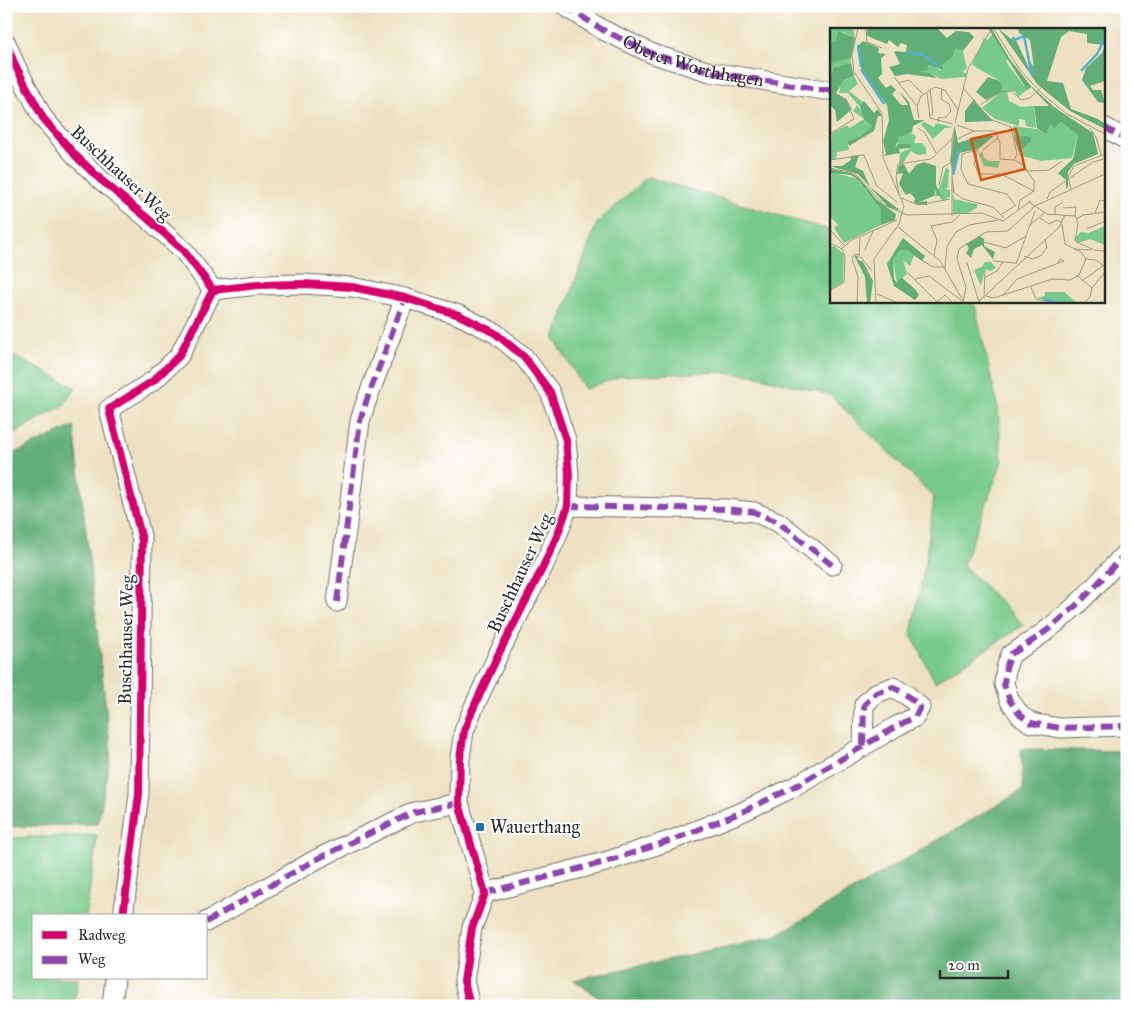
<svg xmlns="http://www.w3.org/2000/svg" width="1133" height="1012" font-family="'IM FELL Great Primer',serif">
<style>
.green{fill:#78ca8c;stroke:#527a5c}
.forest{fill:#62ae78;stroke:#466c52}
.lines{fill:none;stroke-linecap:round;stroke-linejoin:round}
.street-casing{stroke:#6f6b60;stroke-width:21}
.street{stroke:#fff;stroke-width:19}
.quiet{stroke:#8e44ad;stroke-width:6;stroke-dasharray:12 6;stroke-linecap:butt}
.cycleway-casing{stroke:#fff;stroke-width:11}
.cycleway{stroke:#d6006c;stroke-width:8}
.poi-dot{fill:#1f6fb2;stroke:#fff;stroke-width:2}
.labels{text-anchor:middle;stroke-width:4;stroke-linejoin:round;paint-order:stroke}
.street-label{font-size:18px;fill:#2b2b2b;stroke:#fff}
.poi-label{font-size:18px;fill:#2b2b2b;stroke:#fff;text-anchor:start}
.inset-river{fill:none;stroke:#54b0d2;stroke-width:2.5}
.inset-road{fill:none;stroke:#9f9885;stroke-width:1}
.view{fill:#d5540f;fill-opacity:0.15;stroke:#d5540f;stroke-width:2.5}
.inset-edge{fill:none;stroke:#2b2b2b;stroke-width:2.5}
</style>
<rect width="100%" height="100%" fill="#fff"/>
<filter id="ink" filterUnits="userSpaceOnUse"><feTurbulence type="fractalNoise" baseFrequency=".02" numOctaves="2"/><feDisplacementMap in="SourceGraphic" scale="10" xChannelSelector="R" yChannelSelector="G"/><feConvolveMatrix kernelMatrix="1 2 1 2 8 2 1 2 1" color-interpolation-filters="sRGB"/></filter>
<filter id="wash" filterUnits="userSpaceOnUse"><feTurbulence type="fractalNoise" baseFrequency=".0096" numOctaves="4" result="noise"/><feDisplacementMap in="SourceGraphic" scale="20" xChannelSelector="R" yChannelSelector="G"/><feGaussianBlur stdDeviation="1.12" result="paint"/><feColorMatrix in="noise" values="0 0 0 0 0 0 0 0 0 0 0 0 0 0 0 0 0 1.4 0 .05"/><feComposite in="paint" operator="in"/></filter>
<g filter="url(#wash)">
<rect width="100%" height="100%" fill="#ede1c1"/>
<g class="green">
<path d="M647 177 832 231V301H967L975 306 998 408 1002 462 963 565 1024 625 935 682 911 634 926 560 934 497 830 395 754 375 717 372 621 376 585 389 554 338 597 223Z"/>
<path d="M6 352 76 388 64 405 6 438Z"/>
<path d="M97 835 86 916H34V978H78L74 1006H6V838Z"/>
</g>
<g class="forest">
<path d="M74 426 111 753 98 824 6 827V457Z"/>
<path d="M1021 749 1127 751V1006H609L574 980 775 936 1023 790Z"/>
</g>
</g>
<g filter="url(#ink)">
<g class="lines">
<defs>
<g id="street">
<path id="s1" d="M565 6 603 30 653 54 710 72 824 90H832"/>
<path d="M6 43 15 65 43 118 76 156 101 180 146 217 183 250 213 290"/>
<path d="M1104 127 1127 140"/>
<path d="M213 290 258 285 303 284 352 287 405 298 459 315 495 333 524 357 550 392 566 440 569 474 568 506 557 536 542 569 498 655 473 709 464 731 460 758 459 803 485 893 472 928 464 981 470 1006"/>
<path d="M568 506 726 509 754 512 778 522 832 565"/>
<path d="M1127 551C1091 592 1059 627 1011 654L1006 668 1004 684 1010 701 1020 715 1031 723 1060 728 1127 726"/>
<path d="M337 602 360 421 365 405 405 298"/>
<path d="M485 893 605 862 672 840 742 812 796 786 897 726 915 717 920 707 908 696 893 687 876 693 864 705 863 747"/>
<path d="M123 916 139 794 142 540 109 409 153 381 179 356 213 290"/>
<path d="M206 922 317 859 414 812 459 803"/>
<path d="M112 1006 115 978"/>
</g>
</defs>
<use href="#street" class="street-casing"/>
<use href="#street" class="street"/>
<g class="quiet">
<path d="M565 6 603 30 653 54 710 72 824 90H832"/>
<path d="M1104 127 1127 140"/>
<path d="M568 506 726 509 754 512 778 522 832 565"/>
<path d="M1127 551C1091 592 1059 627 1011 654L1006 668 1004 684 1010 701 1020 715 1031 723 1060 728 1127 726"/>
<path d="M337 602 360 421 365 405 405 298"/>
<path d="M485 893 605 862 672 840 742 812 796 786 897 726 915 717 920 707 908 696 893 687 876 693 864 705 863 747"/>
<path d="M206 922 317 859 414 812 459 803"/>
</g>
<defs>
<g id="cycleway">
<path d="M6 43 15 65 43 118 76 156 101 180 146 217 183 250 213 290"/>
<path d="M213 290 258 285 303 284 352 287 405 298 459 315 495 333 524 357 550 392 566 440 569 474 568 506 557 536 542 569 498 655 473 709 464 731 460 758 459 803 485 893 472 928 464 981 470 1006"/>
<path d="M123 916 139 794 142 540 109 409 153 381 179 356 213 290"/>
</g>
</defs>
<use href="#cycleway" class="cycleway-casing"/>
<use href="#cycleway" class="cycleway"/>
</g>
</g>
<rect class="poi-dot" x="475" y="822" width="10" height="10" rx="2.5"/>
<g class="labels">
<g class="street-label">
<text dy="6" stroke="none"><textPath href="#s1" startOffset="141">Oberer Worthhagen</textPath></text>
<text transform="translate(121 173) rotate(43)" y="6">Buschhauser Weg</text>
<text transform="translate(520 573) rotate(-65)" y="6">Buschhauser Weg</text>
<text transform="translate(126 640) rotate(-89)" y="6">Buschhauser Weg</text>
</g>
<g class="poi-label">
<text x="490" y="833">Wauerthang</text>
</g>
</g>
<g transform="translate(830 28)">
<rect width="275" height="275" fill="#ede1c1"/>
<path d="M0 0H23L25 10 12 4 6 13 0 15ZM126 3 136 4 133 23 137 40 132 44 137 45 136 49 111 51 100 45H87L86 26 111 43 112 37 122 30 126 20ZM163 5 178 31 176 34 197 62 188 69 185 63H177L179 73 191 79 204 78 206 100 196 98 195 92 189 91V98L165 91 152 80 171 64 170 53 142 37 154 10 158 12ZM11 30H21V35L11 37 10 41 5 38 0 49V35ZM24 48 28 56 19 63 33 74 28 77 18 65H9L11 54ZM27 77 42 98 31 108 17 113 19 122 7 124 6 131H0L2 105 17 97 19 100 34 91 23 83ZM94 94 104 99 106 95 123 99 115 100 103 111 91 96ZM231 94 248 107 242 130 211 133 189 127 202 110 184 109 183 98 207 101 216 107 220 96 224 101ZM81 105 86 108 84 115H92L96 120V126L88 127 81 123 73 135H69L70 125 81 120 80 116 71 118 65 113 71 107ZM152 123 154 130 159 133H170L168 140 154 138 149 126ZM116 139 119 142 118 159 115 161 120 162V169L112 173 108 164V168H104L110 159ZM2 144 27 151 51 182V197L14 215 4 200 8 197 0 188ZM123 163 124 171 147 176V180L135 186H123ZM275 198V217L260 211 248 215 244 211 251 204 259 205ZM4 218 14 226 13 254 0 262V219ZM70 222H77L84 227 80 238 73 232 77 246 67 255 63 232ZM155 234H161L166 240 160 243 155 241 151 258 144 242 152 239ZM215 264H234L246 274 226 275 206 270 215 268Z" fill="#78ca8c"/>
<path d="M38 0H107L117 10 126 3 139 4 144 9 133 23 126 20 122 30 112 37 113 42 99 37 97 42 87 44 100 45 107 50 77 46 65 48 59 39 70 36 64 23 76 24 77 17 71 15 68 19 59 12 57 16 42 10 36 7ZM158 0 162 1 179 30 201 58 224 79 263 105 268 126 244 136 238 144V158L236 162V152L228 145 243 131 248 107 231 94 224 101 220 96 216 107 207 100 204 78H219L201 59 197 62ZM168 0 181 11 184 8 199 40 200 34 204 39 200 12 189 5 188 0H275V53L260 58 263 62H271L275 75 268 74 252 52 256 40 272 25 275 17 257 15V6L239 3 231 9 217 53 233 55 241 81 268 91 275 96V101L240 83 208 57ZM8 3 25 10 21 30 0 35V15L6 13ZM33 13 49 20 48 25 56 26 51 30 52 46 48 50 51 54 56 60 61 57 66 62 62 66 71 77H78L69 63 79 74 84 92H95L83 98 82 104 69 109 65 120 68 116H80L81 120 69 121 70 125 54 128 56 125 53 114 59 92 57 77 32 44 27 19ZM21 35 24 48 14 52 6 65 16 71 22 81 7 94 5 82 0 77V49L5 38 10 40 11 37ZM158 49 170 53 172 58 171 64 156 72 146 64ZM144 71 148 77 163 93 135 94V83ZM28 73 31 76 34 73 44 85 48 81 52 88H48L44 103 19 118 17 113 31 108 42 98 34 91ZM125 99 128 115 149 108H164L148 121 129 125 124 148 120 133ZM196 108 202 109 200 114 189 125 184 109ZM29 127 25 139 33 143 40 159 71 183 58 179 28 146 0 138H12L21 132 20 128ZM94 134 106 138V157L112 169 107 167 106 162 104 168 89 174 97 173V177H92L84 175 85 170 80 165 76 167 69 156 73 145 67 146 69 137 74 136 79 146 86 137ZM0 141 21 145 29 150 47 172 66 186 65 192 51 197V182L29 153 21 147 0 145ZM150 208 154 211V218L165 224 163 231 152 217 144 221 141 230 136 225 139 220 136 216ZM73 210 95 228 92 233 77 222H70L63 232 64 251 67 255 71 249 85 261 89 267 85 272 64 258 57 236ZM24 227 29 229 27 231 33 234 43 253 40 275H37L35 249Z" fill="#62ae78"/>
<path class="inset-river" d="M182 13 194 8 202 47M28 17 31 39M76 24 93 27 108 37M31 41 54 76M251 43 267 26 275 10M123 147 129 123M214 271 229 275"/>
<path class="inset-road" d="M28 0 22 27 24 44 52 85 53 130 74 178 69 196 44 231 46 275M163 0 190 42 212 66 237 86 275 106M36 1 37 14 52 20M64 49 87 78M68 55 79 52 93 66M134 61 160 91 181 99 187 126 184 132M97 65 100 90 123 96M150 77 171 64 182 63 191 72 200 70 215 56M99 88 103 86 100 62M89 90 87 78 91 68 105 59 115 62 128 82M108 94V90L116 89 121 83 119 76 111 71 112 61M125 95 138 41 162 0M127 97 144 103H165L170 115V131L184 132 193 137 204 153V163M88 100 95 105 106 125M260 100 266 109 271 127M0 111 1 105 24 91 16 71 7 69M127 111 144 103M153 122 168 110M0 132 34 127 47 158 67 174M0 140 24 145 54 177 77 187 152 185 173 193 201 173M197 143 219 142 232 133M122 149 124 164M109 158 113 139 120 135M241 161 238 149 244 138 275 126M121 162 133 171 163 179 174 190M69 166 66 149 68 136 101 131 122 111 125 98M71 170 88 177 120 171M217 171 220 164 263 134 274 131M199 174 205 178 275 146M185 177 177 166 138 156 131 141 132 126 148 122 144 136 149 146H171L204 163M233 180 246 179 245 188M188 182 190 172 204 163M265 185 270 172 274 173M172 186 186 177M225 187V179L233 174M122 188V111M210 190 219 196 227 192 232 195M247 191 253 187 275 184M199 198 214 185M68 199 110 233 134 274M257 201 275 193M0 202 14 217M154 214 176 220 196 208M0 215 12 221 15 228 14 254 0 263M11 221 22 212 67 192M244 221 261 222M35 222 43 203M212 226 217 220 215 211M29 227 42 243M29 227 30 210M84 227 103 239H114M104 228 107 212 101 198 122 194 130 187M194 228 203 231 212 227M256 231 266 232 275 239M163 233 186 235M137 235 149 274M186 236 205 183M115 240 117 218 126 204 139 197 168 192M77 244 108 275M248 248 262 260 275 244M154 250 167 243 173 234M85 251 99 248 132 273M252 253 274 237M201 259 206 271 225 275M47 266 68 275M173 267 187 251 234 233 230 231 228 235M156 268 164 270 222 251 240 252 249 247 256 231 251 224 235 216 232 196M154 270 155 242M107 274 115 267 123 275M27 275 28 249 22 230 25 226 29 227M133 275 136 259 127 231 129 221 156 204 178 203 205 178 217 186 245 188 248 195 245 213 264 222 275 223M147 275 229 199 235 187M254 275 260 269 262 260"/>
<path class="view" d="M186 101 195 141 151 152 141 111Z"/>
<rect width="275" height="275" class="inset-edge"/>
</g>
<rect width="1133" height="1012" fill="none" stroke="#fff" stroke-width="25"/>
<rect x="32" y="914" width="175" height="65" fill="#ffffff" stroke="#aaaaaa"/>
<rect x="42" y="931" width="25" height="8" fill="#d6006c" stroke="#aaaaaa"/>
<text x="78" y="940" font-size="15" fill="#2b2b2b">Radweg</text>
<rect x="42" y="956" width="25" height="8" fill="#8e44ad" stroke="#aaaaaa"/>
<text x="78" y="964" font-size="15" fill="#2b2b2b">Weg</text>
<path d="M940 970v8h68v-8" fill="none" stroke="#2b2b2b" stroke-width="2.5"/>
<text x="948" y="970" font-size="15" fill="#2b2b2b" stroke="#ffffff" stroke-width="4" paint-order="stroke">20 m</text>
</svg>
